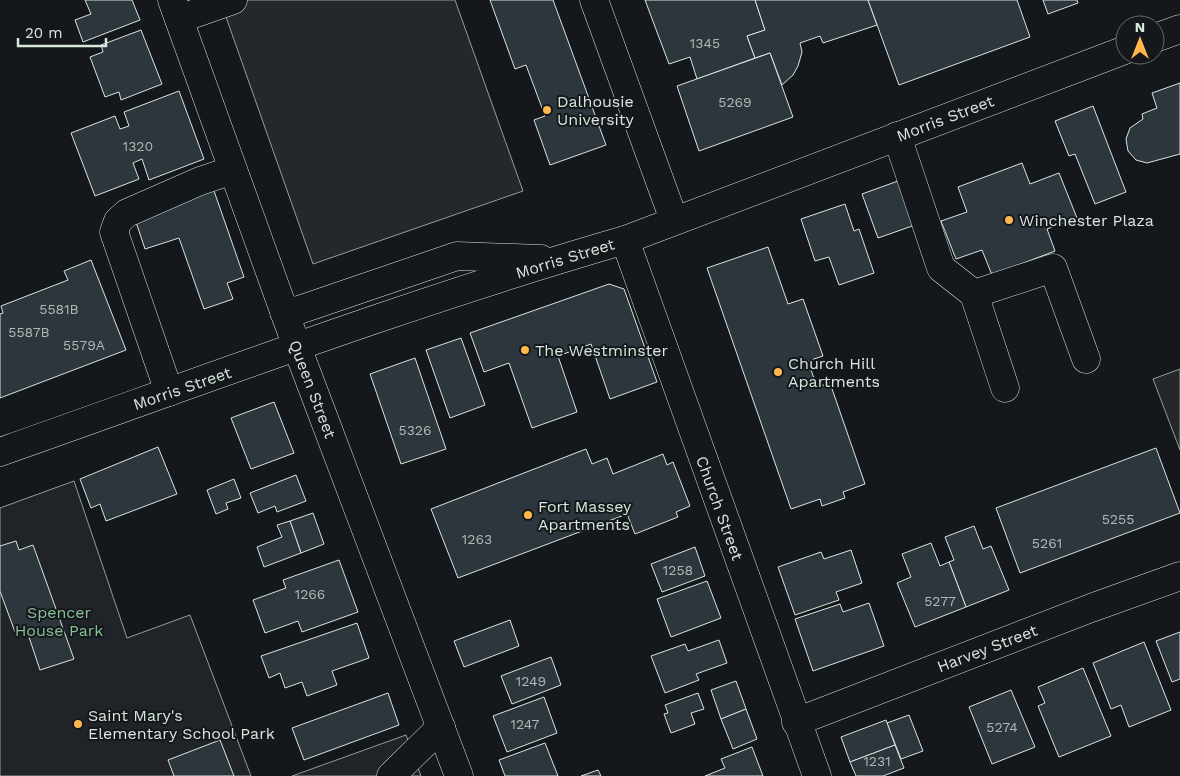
<svg xmlns="http://www.w3.org/2000/svg" width="1180" height="776" font-family="'Work Sans',sans-serif">
<style>
.green{fill:#202428;stroke:#939e99}
.parking{fill:#24282b;stroke:#939e99}
.building{fill:#2c363c;stroke:#d8e6dc}
.lines{fill:none;stroke-linecap:round;stroke-linejoin:round}
.minor-casing{stroke:#d8e6dc;stroke-width:29}
.minor{stroke:#14181c;stroke-width:28}
.poi-dot{fill:#ffb74d;stroke:#14181c;stroke-width:2}
.labels{text-anchor:middle;stroke-width:4;stroke-linejoin:round;paint-order:stroke}
.number-label{font-size:14px;fill:#adbab4}
.poi-label{font-size:16px;fill:#d8e6dc;stroke:#14181c;text-anchor:start}
.street-label{font-size:16px;fill:#d8e6dc;stroke:#14181c}
.park-label{font-size:16px;fill:#8ac095;stroke:#14181c}
</style>
<rect width="100%" height="100%" fill="#14181c"/>
<g class="green">
<path d="M74 481 127 638 190 615 251 776H0V508Z"/>
<path d="M406 735 421 776H292Z"/>
</g>
<g class="parking">
<path d="M220 0H455L523 191 313 264Z"/>
<path d="M1180 369V450L1153 379Z"/>
</g>
<g class="building">
<path d="M85 0H132L140 20 83 42 75 20 91 14Z"/>
<path d="M490 0H553L606 145 550 165 534 120 545 116 526 65 515 69Z"/>
<path d="M645 0H755L765 30 747 36 755 58 697 79 690 57 669 64Z"/>
<path d="M755 0H868L877 25 823 43 820 36 800 43 802 52 798 66 793 75 782 85 770 53 755 58 747 36 765 30Z"/>
<path d="M868 0H1017L1030 37 899 85Z"/>
<path d="M1043 0H1077L1078 3 1048 14Z"/>
<path d="M141 30 162 84 121 100 119 92 105 97 90 57 103 52 101 45Z"/>
<path d="M770 53 793 117 699 151 677 86Z"/>
<path d="M1180 83V154L1147 163 1136 160 1128 151 1126 139 1130 128 1143 119 1142 114 1157 108 1152 93Z"/>
<path d="M179 91 204 159 149 180 142 159 133 163 139 179 95 196 71 133 115 116 120 129 129 126 124 112Z"/>
<path d="M1093 106 1126 192 1095 204 1075 154 1069 156 1055 121Z"/>
<path d="M1022 163 1030 184 1059 173 1077 218 1047 229 1055 251 992 275 982 250 956 259 941 221 967 212 958 187Z"/>
<path d="M898 181 915 225 878 238 862 194Z"/>
<path d="M213 188 244 277 227 283 233 299 204 309 179 238 145 249 134 216Z"/>
<path d="M845 204 854 231 859 229 874 273 839 285 829 257 815 261 801 219Z"/>
<path d="M768 247 788 304 803 299 823 356 808 361 817 387 830 383 865 484 843 492 845 498 822 506 820 499 791 509 707 268Z"/>
<path d="M91 260 126 350 0 398V314L3 313 1 306 68 280 64 271Z"/>
<path d="M609 284 624 289 657 382 610 399 591 344 558 356 577 412 532 428 509 363 484 372 470 333Z"/>
<path d="M461 338 485 405 450 418 426 350Z"/>
<path d="M415 358 446 449 401 464 370 374Z"/>
<path d="M274 402 294 453 251 469 231 418Z"/>
<path d="M158 447 177 494 106 521 100 504 91 508 80 479Z"/>
<path d="M1156 448 1180 513 1020 573 996 508Z"/>
<path d="M586 449 592 464 607 458 613 474 663 454 667 465 673 462 690 506 676 512 678 517 635 534 627 514 458 578 431 509Z"/>
<path d="M296 475 306 501 277 512 275 506 258 513 250 493Z"/>
<path d="M234 479 241 498 226 503 228 509 216 514 207 490Z"/>
<path d="M313 513 324 544 301 553 290 521Z"/>
<path d="M290 521 301 553 264 567 257 547 282 537 277 525Z"/>
<path d="M974 526 983 549 991 546 1009 590 966 607 949 562 954 560 945 537Z"/>
<path d="M16 541 19 550 33 545 74 659 40 670 26 628 15 632 0 591V546Z"/>
<path d="M931 543 940 566 949 562 966 607 915 627 897 583 911 577 902 554Z"/>
<path d="M695 547 705 576 662 592 651 564Z"/>
<path d="M851 550 862 583 836 592 839 600 795 615 778 567 821 552 824 559Z"/>
<path d="M339 560 358 612 302 632 298 621 265 633 253 600 286 588 283 580Z"/>
<path d="M707 581 721 618 671 637 657 599Z"/>
<path d="M869 603 884 646 813 671 795 619 840 604 843 612Z"/>
<path d="M510 620 519 646 464 667 454 641Z"/>
<path d="M357 623 369 658 332 671 337 685 307 696 302 682 285 688 280 673 269 678 261 656Z"/>
<path d="M1180 632V679L1172 682 1156 641Z"/>
<path d="M719 640 727 663 696 674 699 680 665 693 651 656 685 644 688 651Z"/>
<path d="M1144 642 1171 710 1129 727 1121 705 1111 709 1093 663Z"/>
<path d="M551 657 561 685 512 704 501 676Z"/>
<path d="M1083 668 1111 736 1059 757 1038 706 1045 703 1038 687Z"/>
<path d="M736 681 746 709 721 719 711 690Z"/>
<path d="M1011 690 1035 747 992 764 969 707Z"/>
<path d="M388 693 399 725 304 760 292 728Z"/>
<path d="M698 693 704 709 691 713 695 724 671 733 664 714 668 713 665 705Z"/>
<path d="M544 697 557 733 507 752 493 716Z"/>
<path d="M746 709 757 739 733 749 721 719Z"/>
<path d="M909 715 923 751 901 759 887 723Z"/>
<path d="M886 720 895 745 850 762 841 737Z"/>
<path d="M220 740 234 776H174L168 760Z"/>
<path d="M545 743 558 776H505L499 760Z"/>
<path d="M895 745 904 768 883 776H856L850 762Z"/>
<path d="M752 747 763 776H705L725 768 721 759Z"/>
<path d="M598 770 601 776H581Z"/>
</g>
<g class="lines">
<defs>
<g id="minor">
<path d="M172 0 297 347 459 776"/>
<path d="M594 0 674 220"/>
<path d="M179 19 233 0"/>
<path d="M1155 38 1180 29"/>
<path d="M897 136 941 268 974 294 1053 268 1086 359"/>
<path d="M625 240 817 776"/>
<path d="M974 294 1005 388"/>
<path d="M284 312 299 310 457 256 541 259"/>
<path d="M169 392 114 232 118 221 127 213 200 181 233 170"/>
<path d="M0 452C207 379 414 301 625 240L1125 50"/>
<path d="M796 722 1091 608 1180 576"/>
<path d="M391 776 441 727"/>
</g>
</defs>
<use href="#minor" class="minor-casing"/>
<use href="#minor" class="minor"/>
</g>
<g class="poi-dot">
<circle cx="547" cy="110" r="5"/>
<circle cx="1009" cy="220" r="5"/>
<circle cx="525" cy="350" r="5"/>
<circle cx="778" cy="372" r="5"/>
<circle cx="528" cy="515" r="5"/>
<circle cx="78" cy="724" r="5"/>
</g>
<g class="labels">
<g class="number-label">
<text x="705" y="48">1345</text>
<text x="735" y="107">5269</text>
<text x="138" y="151">1320</text>
<text x="59" y="314">5581B</text>
<text x="29" y="337">5587B</text>
<text x="84" y="350">5579A</text>
<text x="415" y="435">5326</text>
<text x="1118" y="524">5255</text>
<text x="477" y="544">1263</text>
<text x="1047" y="548">5261</text>
<text x="678" y="575">1258</text>
<text x="310" y="599">1266</text>
<text x="940" y="606">5277</text>
<text x="531" y="686">1249</text>
<text x="525" y="729">1247</text>
<text x="1002" y="732">5274</text>
<text x="877" y="766">1231</text>
</g>
<g class="poi-label">
<text x="557" y="107">Dalhousie<tspan x="557" dy="18">University</tspan></text>
<text x="1019" y="226">Winchester Plaza</text>
<text x="535" y="356">The Westminster</text>
<text x="788" y="369">Church Hill<tspan x="788" dy="18">Apartments</tspan></text>
<text x="538" y="512">Fort Massey<tspan x="538" dy="18">Apartments</tspan></text>
<text x="88" y="721">Saint Mary's<tspan x="88" dy="18">Elementary School Park</tspan></text>
</g>
<g class="street-label">
<text transform="translate(945 118) rotate(-21)" y="6">Morris Street</text>
<text transform="translate(565 258) rotate(-17)" y="6">Morris Street</text>
<text transform="translate(182 388) rotate(-19)" y="6">Morris Street</text>
<text transform="translate(313 389) rotate(69)" y="6">Queen Street</text>
<text transform="translate(720 508) rotate(70)" y="6">Church Street</text>
<text transform="translate(987 648) rotate(-21)" y="6">Harvey Street</text>
</g>
<g class="park-label">
<text x="59" y="618">Spencer<tspan x="59" dy="18">House Park</tspan></text>
</g>
</g>
<g transform="translate(1140 40)"><circle r="24" fill="#14181c" stroke="#626a69"/>
<path d="M0-4L9 19L0 12L-9 19Z" fill="#ffb74d"/>
<text y="-8" font-size="14" font-weight="bold" text-anchor="middle" fill="#d8e6dc">N</text>
</g>
<path d="M18 38v8h88v-8" fill="none" stroke="#d8e6dc" stroke-width="2.5"/>
<text x="25" y="38" font-size="15" fill="#d8e6dc" stroke="#14181c" stroke-width="4" paint-order="stroke">20 m</text>
</svg>
